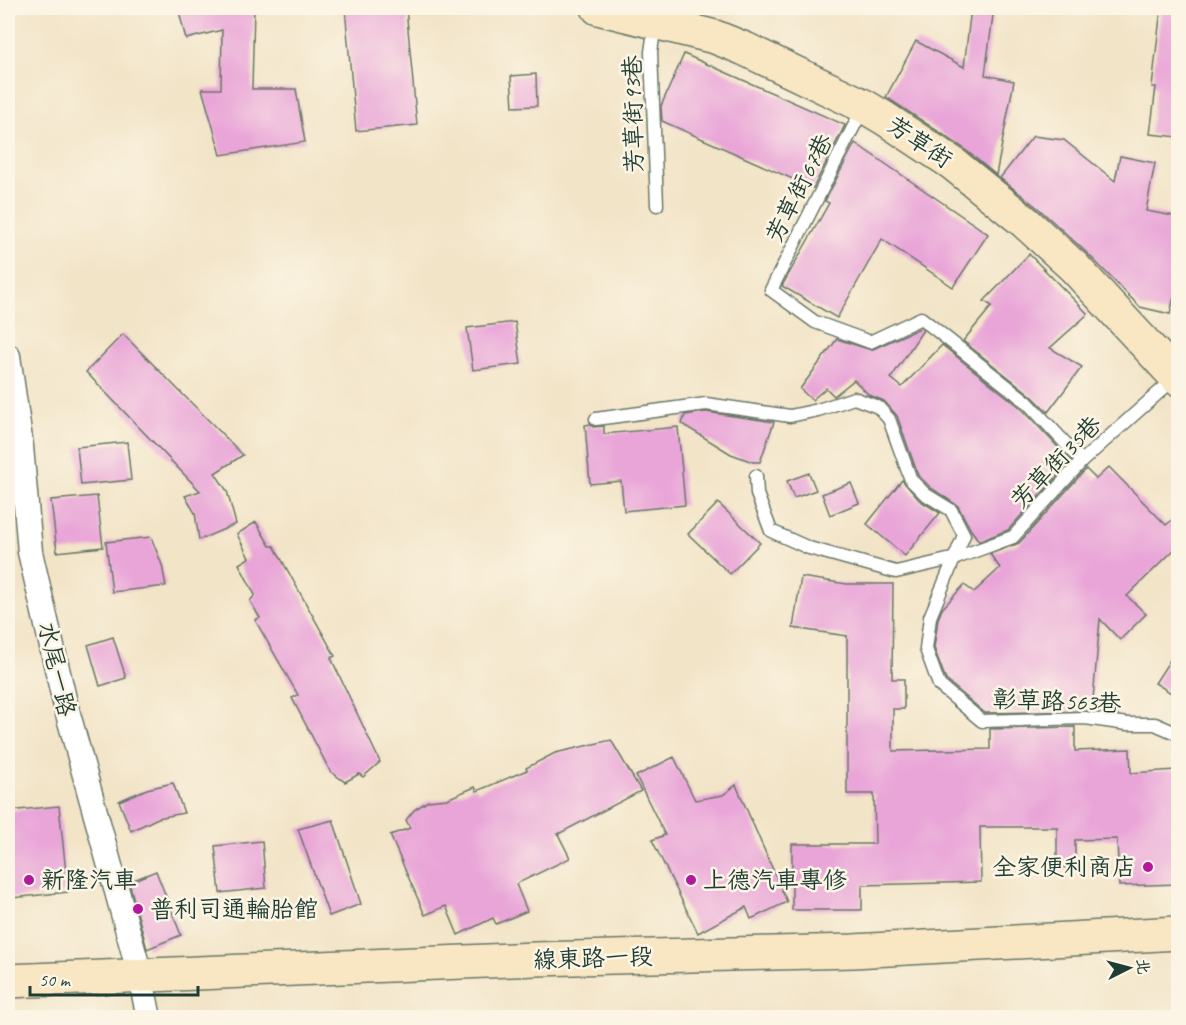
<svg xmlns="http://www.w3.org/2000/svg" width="1186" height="1025" font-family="Caveat,'LXGW WenKai TC',sans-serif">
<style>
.building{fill:#e9a5d8}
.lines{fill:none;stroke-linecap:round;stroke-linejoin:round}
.lane-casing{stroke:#697767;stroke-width:15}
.street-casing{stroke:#697767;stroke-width:27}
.secondary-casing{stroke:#697767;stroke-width:36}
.lane{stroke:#fff;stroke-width:12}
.street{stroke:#fff;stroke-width:24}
.secondary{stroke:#f9e7c3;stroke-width:33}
.poi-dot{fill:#b5179e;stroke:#fcf5e5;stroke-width:2}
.labels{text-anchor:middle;stroke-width:5;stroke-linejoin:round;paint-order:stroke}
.street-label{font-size:24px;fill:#1f3d34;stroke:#fcf5e5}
.poi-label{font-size:24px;fill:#1f3d34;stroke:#fcf5e5;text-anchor:start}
</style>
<rect width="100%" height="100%" fill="#fcf5e5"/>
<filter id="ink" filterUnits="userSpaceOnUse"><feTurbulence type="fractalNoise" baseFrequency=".0167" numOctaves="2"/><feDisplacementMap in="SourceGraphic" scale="12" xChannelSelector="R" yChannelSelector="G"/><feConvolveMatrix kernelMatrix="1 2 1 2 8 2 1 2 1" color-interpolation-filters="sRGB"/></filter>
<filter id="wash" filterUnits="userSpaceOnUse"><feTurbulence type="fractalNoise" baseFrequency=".008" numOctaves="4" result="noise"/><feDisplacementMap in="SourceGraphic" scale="24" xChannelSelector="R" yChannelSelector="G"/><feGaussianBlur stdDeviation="1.35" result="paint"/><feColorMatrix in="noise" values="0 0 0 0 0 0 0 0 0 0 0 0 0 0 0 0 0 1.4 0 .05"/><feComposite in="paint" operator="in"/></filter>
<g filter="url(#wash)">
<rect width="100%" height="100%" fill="#f2e4c7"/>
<g id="blocks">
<g class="building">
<path d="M178 8H254L252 89H296L305 142 221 155 202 89H221L222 30 186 39Z"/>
<path d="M345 8H406L417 125 356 131Z"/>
<path d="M971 8H994L985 75 1014 81 996 175 962 147 886 97 916 41 964 67Z"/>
<path d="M1161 8H1179V137L1150 134 1156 87H1152Z"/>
<path d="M684 54 845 125 813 188 662 121 661 106Z"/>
<path d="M536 74 537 106 513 107 511 76Z"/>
<path d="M1033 136 1064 140 1115 181 1120 156 1155 163 1146 211 1179 217V274L1170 314 1140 307 1087 253 1038 208 1000 178Z"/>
<path d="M855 143 988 234 953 287 882 239 837 318 782 286 829 203 825 201Z"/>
<path d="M1029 254 1088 314 1050 348 1082 367 1048 412 1032 396 963 341 992 306 984 301Z"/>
<path d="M515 322 521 364 473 370 467 328Z"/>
<path d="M920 328 923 330 891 378 902 387 942 345 1021 408 1071 461 1008 530 979 541 971 530 958 506 930 487 918 475 897 416 884 401 869 395 854 380 834 396 826 388 812 400 800 389 837 339 871 350Z"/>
<path d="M123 334 243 455 215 473 227 491 236 524 199 540 195 513 185 496 200 491 86 372Z"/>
<path d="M706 412 774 422 760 462H753L731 454 682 424 685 415Z"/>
<path d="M590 424 593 427 604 426V434L678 427 685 505 624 511 621 481 590 484 585 425Z"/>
<path d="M127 442 131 480 81 485 77 447Z"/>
<path d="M1109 467 1166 525 1179 514V545L1127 596 1146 614 1120 640 1100 619 1092 711 985 713 946 680 934 648 938 619 942 609 964 585 974 592 1000 568 990 554 1019 543 1086 469 1096 479Z"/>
<path d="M809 473 816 490 794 498 787 481Z"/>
<path d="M902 480 919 500 940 513 905 556 867 524Z"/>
<path d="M851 483 859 503 830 515 822 494Z"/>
<path d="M97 496 103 547 57 552 51 500Z"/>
<path d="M718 503 760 543 730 574 688 534Z"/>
<path d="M256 522 270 546H274L335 656 331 658 380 762 363 777 359 774 345 782 330 771 292 698 298 695 255 620 260 618 250 601 255 595 239 564 249 558 237 534Z"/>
<path d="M151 537 162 565 166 586 112 592 106 542Z"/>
<path d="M801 577 847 584H893L892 679H904V709H893V751L990 749V729L1075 727V751L1130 749 1131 773 1176 770 1179 815V884L1119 886 1117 839 1075 840V867L1057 868V827H980L981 882 862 885V910H792V844H875L874 794H847V636L793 628Z"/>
<path d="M113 637 126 678 100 686 88 645Z"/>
<path d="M1179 646V698L1155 683Z"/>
<path d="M611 740 641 791 558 834 570 858 516 884 527 911 496 924 493 918 458 935 446 906 425 915 390 835 410 828 406 820 414 810 428 801 447 799 475 787 477 791 527 770 526 768 555 753Z"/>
<path d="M674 757 695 800 723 795 736 785 787 902 751 919 746 907 698 933 652 840 665 835 636 776Z"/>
<path d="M173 783 184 813 158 818 131 831 119 801 147 789Z"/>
<path d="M59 806 68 892 12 898 8 855V811Z"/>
<path d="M333 820 361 904 329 916 298 829Z"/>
<path d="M262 841 266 888 220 893 215 846Z"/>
<path d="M156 871 181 935 147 949 129 882Z"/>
</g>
</g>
</g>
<g filter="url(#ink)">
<use href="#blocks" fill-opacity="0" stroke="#697767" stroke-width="1.5"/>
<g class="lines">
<defs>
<g id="lane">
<path d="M655 24 651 52 657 205"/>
<path d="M863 108 771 290 815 322 870 342 921 318 1027 402 1082 461"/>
<path d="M596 419 706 404 790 416 818 410 854 398 878 407 889 419 911 480 925 494 951 510 964 535 930 617 926 649 939 685 982 721 1085 718 1127 724H1155L1178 734"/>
<path d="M756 476 757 494 771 531 809 548 896 572 956 558 1013 537 1082 461 1175 378"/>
</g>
<path id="street" d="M8 356 21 446 30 552 65 703 140 975 149 1018"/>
<g id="secondary">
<path d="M598 8 715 37 745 49 864 106 884 118 952 163 1025 222 1074 267 1178 379"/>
<path d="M8 981 535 959 853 951 1178 933"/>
</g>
</defs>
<use href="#lane" class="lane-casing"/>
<use href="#street" class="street-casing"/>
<use href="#secondary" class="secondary-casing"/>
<use href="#lane" class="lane"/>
<use href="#street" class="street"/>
<use href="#secondary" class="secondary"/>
</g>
</g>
<g class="poi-dot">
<circle cx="1148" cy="867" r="6"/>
<circle cx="29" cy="880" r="6"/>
<circle cx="691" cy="880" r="6"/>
<circle cx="138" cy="909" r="6"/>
</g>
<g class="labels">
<g class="street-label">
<text transform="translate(633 114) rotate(-91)" y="8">芳草街93巷</text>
<text transform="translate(920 142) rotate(34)" y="8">芳草街</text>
<text transform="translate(799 188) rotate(-63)" y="8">芳草街67巷</text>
<text transform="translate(1056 462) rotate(-46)" y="8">芳草街35巷</text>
<text transform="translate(57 669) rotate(77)" y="8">水尾一路</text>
<text transform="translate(1057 701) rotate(2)" y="8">彰草路563巷</text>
<text transform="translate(593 958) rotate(-2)" y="8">線東路一段</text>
</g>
<g class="poi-label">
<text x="1136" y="875" text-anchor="end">全家便利商店</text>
<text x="41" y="888">新隆汽車</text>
<text x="703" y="888">上德汽車專修</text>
<text x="150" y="917">普利司通輪胎館</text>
</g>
</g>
<rect width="1186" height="1025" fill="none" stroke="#fcf5e5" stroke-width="30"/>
<g transform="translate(1129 968) rotate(84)" stroke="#fcf5e5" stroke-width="4.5" paint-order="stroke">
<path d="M0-4.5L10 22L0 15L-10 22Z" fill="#1f3d34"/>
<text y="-9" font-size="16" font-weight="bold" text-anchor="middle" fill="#1f3d34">北</text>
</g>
<path d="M30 986v9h168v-9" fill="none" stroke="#1f3d34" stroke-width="3"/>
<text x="39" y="986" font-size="18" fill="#1f3d34" stroke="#fcf5e5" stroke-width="4.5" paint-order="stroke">50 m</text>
</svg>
